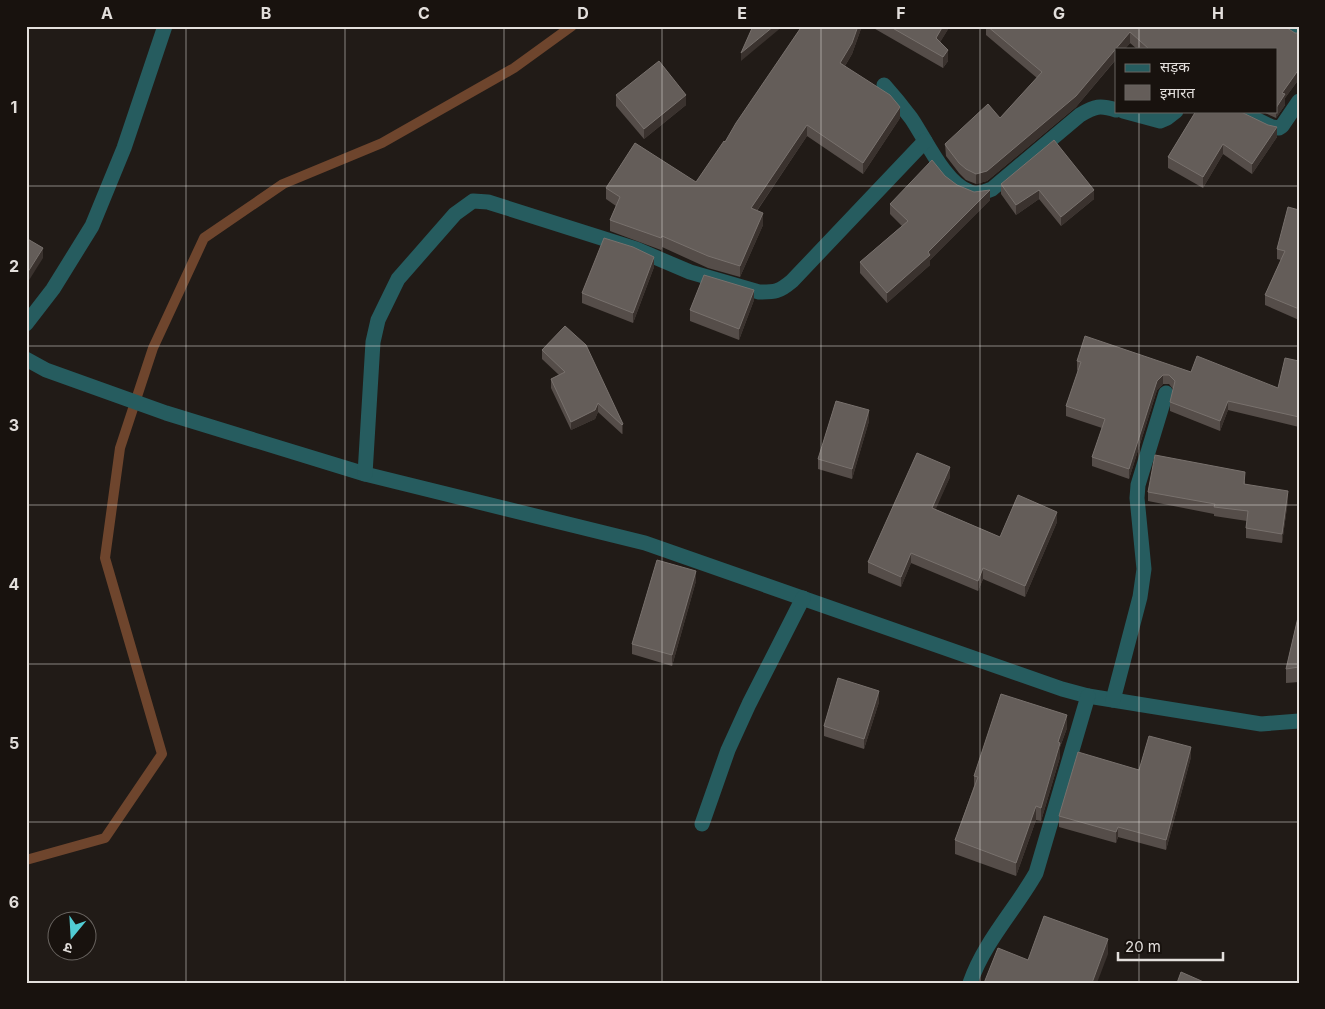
<svg xmlns="http://www.w3.org/2000/svg" width="1325" height="1009" font-family="Inter,'Noto Sans Devanagari',sans-serif">
<style>
.lines{fill:none;stroke-linecap:round;stroke-linejoin:round}
.stream{stroke:#6e452d;stroke-width:10}
.minor{stroke:#265c5f;stroke-width:15}
.wall{fill:#554d49}
.shaded-wall{fill:#3a322e}
.building{fill:#645d59;stroke:#78716d}
.grid{fill:none;stroke:#e3dfdc;stroke-width:1;stroke-opacity:0.55}
.neatline{fill:none;stroke:#e3dfdc;stroke-width:2}
.grid-label{font-size:16px;text-anchor:middle;font-weight:bold;fill:#e3dfdc}
</style>
<rect width="100%" height="100%" fill="#211b17"/>
<g class="lines">
<path class="stream" d="M26 860 105 838 162 754 105 558 120 448 153 348 204 238 283 184 382 143 514 68 572 26"/>
<g class="minor">
<path d="M1284 26 1299 35"/>
<path d="M884 85C893 95 902 106 911 118 925 138 945 184 970 192 977 195 985 192 992 189L1080 115C1095 106 1100 105 1116 110"/>
<path d="M1123 111 1160 121 1167 118 1176 111"/>
<path d="M1239 111 1272 127 1279 128 1282 126 1299 101"/>
<path d="M26 324 53 289 92 226 124 148 165 26"/>
<path d="M26 359 46 370 166 413 365 474 645 543 1062 689 1088 696 1261 724 1299 721"/>
<path d="M365 474 373 342 378 320 398 279 455 214 473 201 488 202 636 249 690 272 759 292C775 292 779 292 792 281L925 141"/>
<path d="M1113 700 1140 597 1144 569 1137 498 1138 485 1166 393"/>
<path d="M702 824 728 750 749 704 803 598"/>
<path d="M970 983C984 942 1015 910 1036 873L1088 696"/>
</g>
</g>
<g class="wall">
<path d="M802 26H862L852 54 845 66 900 118 863 174 807 136 757 211 763 225 740 277 708 268 662 247 661 250 610 231V220L616 206 606 199V188L696 182 725 142Z"/>
<path d="M870 26H950L940 42 948 61 943 68Z"/>
<path d="M986 26H1284L1295 33H1299V79L1285 98V105L1276 118 1261 111H1276V49H1137L1130 43 1076 107 987 181 976 184 966 180 959 173 946 156 945 144 1000 118 1037 78 986 35Z"/>
<path d="M616 95 686 105 644 139 616 106Z"/>
<path d="M1196 111 1277 137 1252 174 1223 154 1203 188 1168 168V157Z"/>
<path d="M1054 140 1094 199 1061 226 1039 199 1016 215 1001 194V184Z"/>
<path d="M945 176 957 185 990 200 930 260V265L887 303 860 273V262L902 226 890 214V204Z"/>
<path d="M1299 210V320L1265 305V295L1281 260 1277 259V249Z"/>
<path d="M654 267 633 323 582 303V293Z"/>
<path d="M754 300 739 340 690 321V310Z"/>
<path d="M542 350 623 424V433L622 434 598 412 595 419 571 430 551 388V379L559 375 542 359Z"/>
<path d="M1077 361 1191 372 1278 388 1299 361V427L1228 410 1220 431 1170 411V402L1173 389 1169 384H1163L1157 390 1129 479 1092 466V457L1102 428 1066 416V406L1078 371 1077 370Z"/>
<path d="M869 421 852 479 818 469V459Z"/>
<path d="M950 477 935 509 1000 537 1057 522 1025 597 983 579 978 591 911 563 901 587 868 573V562Z"/>
<path d="M1245 481V484L1288 500 1282 543 1246 538V528L1247 521 1214 516V514L1148 501V492Z"/>
<path d="M696 581 672 666 632 654V644Z"/>
<path d="M1299 613V682L1286 683V669Z"/>
<path d="M879 702 864 749 824 736V726Z"/>
<path d="M1067 728 1060 747V757L1041 821 1036 820 1016 876 955 854V840L974 786V776Z"/>
<path d="M1191 757 1166 850 1118 837 1116 843 1059 827V816L1139 770Z"/>
</g>
<g class="shaded-wall">
<path d="M774 26H783L741 61V53Z"/>
<path d="M858 26H862L852 54 840 74V63Z"/>
<path d="M943 26H950L936 49V38Z"/>
<path d="M1130 32V43L1125 49H1116V59L1076 107 987 181 976 184V174Z"/>
<path d="M948 50V61L943 68V57Z"/>
<path d="M1299 69V79L1285 98V105L1276 118V108L1282 93Z"/>
<path d="M686 95V105L644 139V129Z"/>
<path d="M900 107V118L863 174V163Z"/>
<path d="M807 125V136L751 219V208Z"/>
<path d="M1277 127V137L1252 174V164Z"/>
<path d="M1223 144V154L1203 188V177Z"/>
<path d="M990 190V200L930 260V265L887 303V293Z"/>
<path d="M1039 190V199L1016 215V205Z"/>
<path d="M1094 190V199L1061 226V217Z"/>
<path d="M763 213V225L740 277V266Z"/>
<path d="M662 236V247L661 250V238Z"/>
<path d="M43 248V258L26 285V275Z"/>
<path d="M654 257V267L633 323V313Z"/>
<path d="M754 290V300L739 340V329Z"/>
<path d="M1163 375V384L1157 390 1129 479V469L1157 381Z"/>
<path d="M1228 401V410L1220 431V421Z"/>
<path d="M598 403V412L595 419 571 430V422Z"/>
<path d="M869 410V421L852 479V469Z"/>
<path d="M623 424V433L622 434V425Z"/>
<path d="M950 467V477L932 518V508Z"/>
<path d="M1288 491V500L1282 543V534Z"/>
<path d="M1057 512V522L1025 597V586Z"/>
<path d="M911 553V563L901 587V577Z"/>
<path d="M983 568V579L978 591V581Z"/>
<path d="M696 571V581L672 666V655Z"/>
<path d="M879 691V702L864 749V739Z"/>
<path d="M1067 715V728L1060 747V757L1041 821V808L1058 742Z"/>
<path d="M1191 747V757L1166 850V840Z"/>
<path d="M1036 806V820L1016 876V863Z"/>
<path d="M1118 827V837L1116 843V832Z"/>
<path d="M1108 939V954L1097 983H1092Z"/>
</g>
<g class="building">
<path d="M753 26H774L741 53Z"/>
<path d="M802 26H858L852 43 840 63 890 95 900 107 863 163 807 125 751 208 763 213 740 266 708 256 662 236 661 238 610 220 620 197 606 188 635 143 696 182 724 141 725 142 736 123Z"/>
<path d="M889 26H943L936 38 948 50 943 57Z"/>
<path d="M987 26H1284L1295 33H1299V69L1282 93 1285 94 1276 108V49H1149L1130 32 1076 96 987 171 976 174 966 169 959 163 946 146 945 144 988 104 1000 118 1042 72Z"/>
<path d="M659 61 686 95 644 129 616 95Z"/>
<path d="M1196 111H1239L1268 125 1277 127 1252 164 1223 144 1203 177 1168 157Z"/>
<path d="M1054 140 1094 190 1061 217 1039 190 1016 205 1001 184Z"/>
<path d="M932 160 945 176 957 185 974 192 990 190 928 252 930 255 887 293 860 262 908 221 890 204Z"/>
<path d="M1288 207 1299 210V309L1265 295 1285 251 1277 249Z"/>
<path d="M26 238 43 248 26 275Z"/>
<path d="M604 238 633 247 654 257 633 313 582 293Z"/>
<path d="M704 275 754 290 739 329 690 310Z"/>
<path d="M565 326 586 345 623 424 622 425 598 403 595 410 571 422 551 379 565 372 542 350Z"/>
<path d="M1085 336 1191 372 1197 356 1278 388 1285 358 1299 361V417L1228 401 1220 421 1170 402 1175 381 1169 375H1163L1157 381 1129 469 1092 457 1105 419 1066 406 1081 362 1077 361Z"/>
<path d="M836 401 869 410 852 469 818 459Z"/>
<path d="M917 453 950 467 932 508 1000 537 1018 495 1057 512 1025 586 983 568 978 581 911 553 901 577 868 562Z"/>
<path d="M1155 455 1245 472 1244 484 1288 491 1282 534 1246 528 1248 511 1214 507 1215 504 1148 492Z"/>
<path d="M657 560 696 571 672 655 632 644Z"/>
<path d="M1299 613V667L1286 669Z"/>
<path d="M838 678 879 691 864 739 824 726Z"/>
<path d="M1001 694 1067 715 1058 742 1060 743 1041 808 1036 806 1016 863 955 840 978 777 974 776Z"/>
<path d="M1149 736 1191 747 1166 840 1118 827 1116 832 1059 816 1078 752 1139 770Z"/>
<path d="M1044 916 1108 939 1092 983H984L998 948 1028 960Z"/>
<path d="M1181 972 1206 983H1177Z"/>
</g>
<path class="grid" d="M186 26V983M345 26V983M504 26V983M662 26V983M821 26V983M980 26V983M1139 26V49M1139 111V983M26 186H1299M26 346H1299M26 505H1299M26 664H1299M26 822H1299"/>
<rect width="1325" height="1009" fill="none" stroke="#18120e" stroke-width="55"/>
<rect x="1115" y="48" width="162" height="65" fill="#18120e" stroke="#696460"/>
<rect x="1125" y="64" width="25" height="8" fill="#265c5f" stroke="#696460"/>
<text x="1160" y="72" font-size="15" fill="#e3dfdc">सड़क</text>
<rect x="1125" y="85" width="25" height="15" fill="#645d59" stroke="#696460"/>
<text x="1160" y="98" font-size="15" fill="#e3dfdc">इमारत</text>
<g transform="translate(72 936) rotate(198)"><circle r="24" fill="#18120e" stroke="#696460"/>
<path d="M0-4L9 19L0 12L-9 19Z" fill="#51ccd4"/>
<text y="-8" font-size="14" font-weight="bold" text-anchor="middle" fill="#e3dfdc">उ</text>
</g>
<path d="M1118 952v8h105v-8" fill="none" stroke="#e3dfdc" stroke-width="2.5"/>
<text x="1125" y="952" font-size="15" fill="#e3dfdc" stroke="#18120e" stroke-width="4" paint-order="stroke">20 m</text>
<rect x="28" y="28" width="1270" height="954" class="neatline"/>
<g class="grid-label">
<text x="107" y="19">A</text>
<text x="266" y="19">B</text>
<text x="424" y="19">C</text>
<text x="583" y="19">D</text>
<text x="742" y="19">E</text>
<text x="901" y="19">F</text>
<text x="1059" y="19">G</text>
<text x="1218" y="19">H</text>
<text x="14" y="113">1</text>
<text x="14" y="272">2</text>
<text x="14" y="431">3</text>
<text x="14" y="590">4</text>
<text x="14" y="749">5</text>
<text x="14" y="908">6</text>
</g>
</svg>
